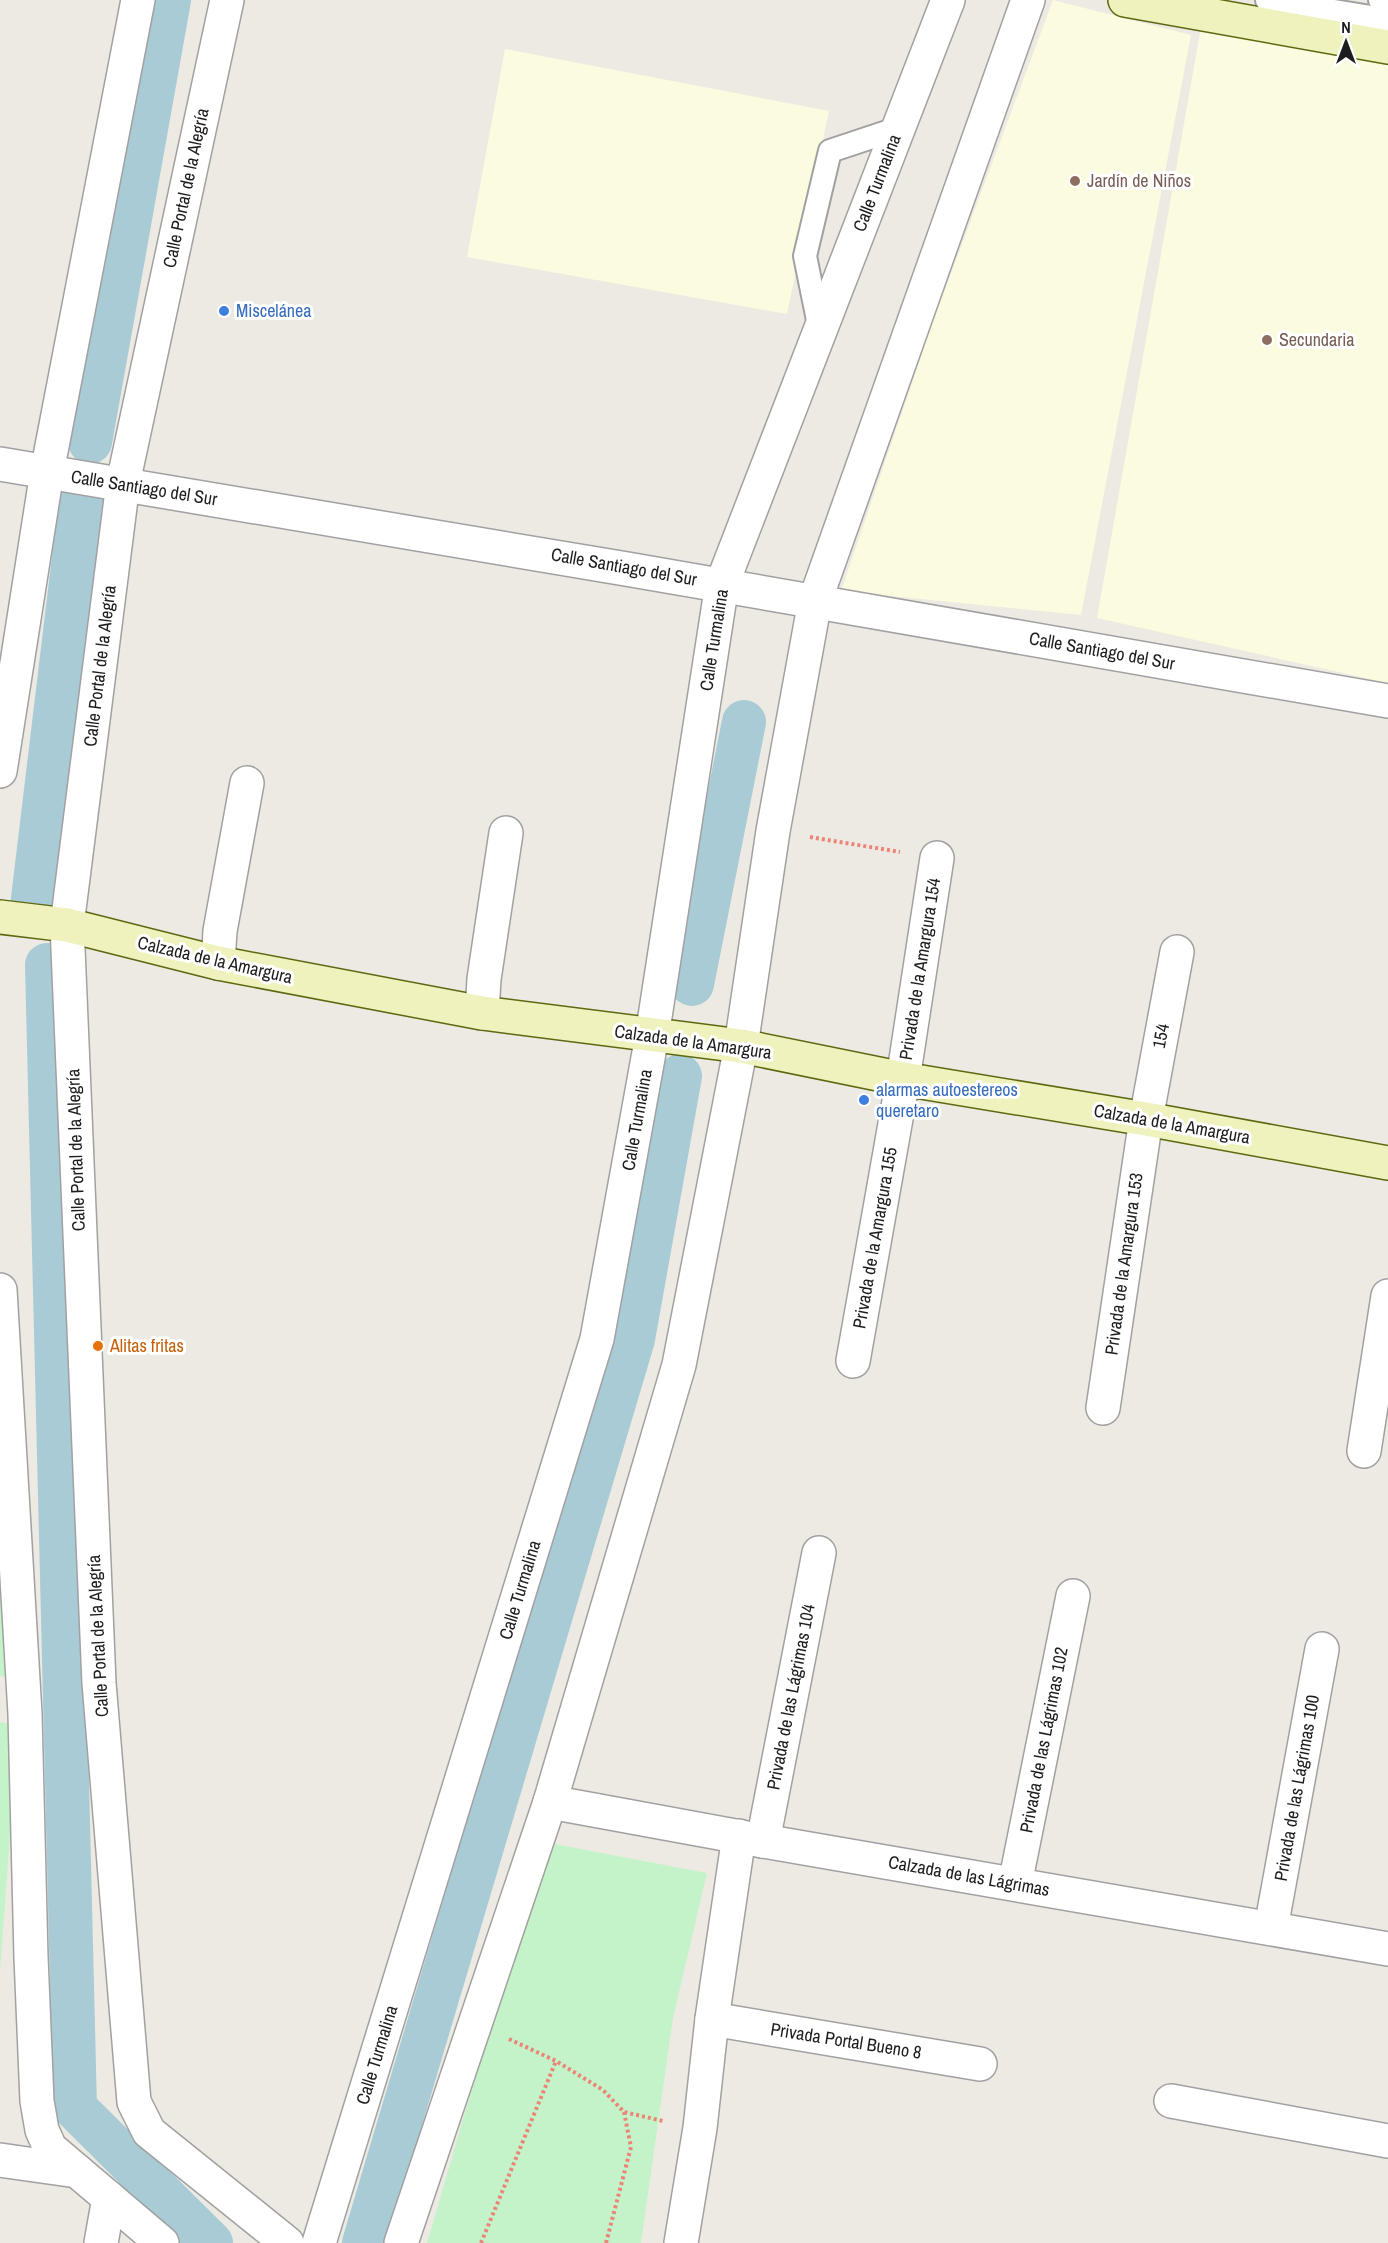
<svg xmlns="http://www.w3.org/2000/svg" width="1388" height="2243" font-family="'Archivo Narrow',sans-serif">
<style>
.education{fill:#fbfbdf}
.park{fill:#c5f3c9}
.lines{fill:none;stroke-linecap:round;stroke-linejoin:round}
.canal{stroke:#a9cbd6;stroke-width:44}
.lane-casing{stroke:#a1a1a1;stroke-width:26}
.street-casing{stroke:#a1a1a1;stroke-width:36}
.secondary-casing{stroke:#5d6810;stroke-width:36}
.path{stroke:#eb8577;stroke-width:4;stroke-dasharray:3 3;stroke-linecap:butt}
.lane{stroke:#fff;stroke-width:22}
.street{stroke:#fff;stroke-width:33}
.secondary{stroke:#eff2bd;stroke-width:33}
.education-dot{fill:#8d6e63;stroke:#fff;stroke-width:2}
.shop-dot{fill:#3f7fe0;stroke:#fff;stroke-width:2}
.food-dot{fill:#e8710a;stroke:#fff;stroke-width:2}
.labels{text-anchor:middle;stroke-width:6;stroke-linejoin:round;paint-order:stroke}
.education-label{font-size:18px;fill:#785e54;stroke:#fff;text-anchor:start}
.street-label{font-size:18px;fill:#1d1d1d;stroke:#fff}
.shop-label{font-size:18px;fill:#366cbe;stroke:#fff;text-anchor:start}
.food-label{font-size:18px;fill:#c56008;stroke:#fff;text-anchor:start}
</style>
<rect width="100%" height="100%" fill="#edeae4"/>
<g class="education">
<path d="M1053 0 1191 35 1081 615 841 591 931 327Z"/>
<path d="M1201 27 1388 62V683L1097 618Z"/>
<path d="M505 49 829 111 787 314 467 257Z"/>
</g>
<g class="park">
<path d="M0 1578 5 1677 0 1676Z"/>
<path d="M0 1722 18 1725 0 1972Z"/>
<path d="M544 1842 707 1873 673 2018 641 2243H427Z"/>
</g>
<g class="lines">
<g class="canal">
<path d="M90 442 169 0"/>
<path d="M32 907 82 491"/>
<path d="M47 965 75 2108 211 2243"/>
<path d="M692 984 744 722"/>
<path d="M364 2243 633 1339 680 1076"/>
</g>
<defs>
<g id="lane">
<path d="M1267 0 1388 20"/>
<path d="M1380 0 1388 1"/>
<path d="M820 330 805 256 830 151 899 128"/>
</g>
<g id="street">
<path d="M227 0 123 483 67 925 99 1683 134 2102 149 2132 287 2243"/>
<path d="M0 464C463 540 926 620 1388 701"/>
<path d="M0 771 47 472 138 0"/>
<path d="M218 963 220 931 247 783"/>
<path d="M482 1013 484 979 506 833"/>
<path d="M0 1290 25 1714 31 1957 37 2101 42 2130 50 2148 162 2243"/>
<path d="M853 1361 903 1079 937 858"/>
<path d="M1103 1408 1146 1119 1177 952"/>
<path d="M1364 1451 1388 1296"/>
<path d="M550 1802 763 1841 1388 1949"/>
<path d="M763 1841 819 1553"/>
<path d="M1015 1884 1073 1596"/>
<path d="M1271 1928 1322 1649"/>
<path d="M712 2019 980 2064"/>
<path d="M1171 2101 1388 2141"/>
<path d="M0 2160 77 2171"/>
<path d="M101 2243 109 2198"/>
<path d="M319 2243 597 1339 652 1036 722 584 948 0"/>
<path d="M401 2243 550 1802 679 1365 741 1046 773 831 815 601 1028 0"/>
<path d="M681 2243 700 2128 712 2019 739 1836"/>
</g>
<g id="secondary">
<path d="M1125 0 1388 47"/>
<path d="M0 917 67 925 218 963 482 1013 741 1046 903 1079 1146 1119 1388 1163"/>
</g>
</defs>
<use href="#lane" class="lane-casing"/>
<use href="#street" class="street-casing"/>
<use href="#secondary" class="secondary-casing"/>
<g class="path">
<path d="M810 837 900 852"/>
<path d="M509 2039 556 2061 603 2090 624 2112 663 2121"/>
<path d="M481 2243 556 2061"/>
<path d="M606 2243 631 2147 624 2112"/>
</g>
<use href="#lane" class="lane"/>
<use href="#street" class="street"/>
<use href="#secondary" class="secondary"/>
</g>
<g class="education-dot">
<circle cx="1075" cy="181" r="6"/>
<circle cx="1267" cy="340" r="6"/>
</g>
<g class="shop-dot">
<circle cx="224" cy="311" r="6"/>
<circle cx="864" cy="1100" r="6"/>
</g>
<circle class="food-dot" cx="98" cy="1346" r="6"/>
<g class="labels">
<g class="education-label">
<text x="1087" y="187">Jardín de Niños</text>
<text x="1279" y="346">Secundaria</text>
</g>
<g class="street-label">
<text transform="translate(877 183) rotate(-69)" y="6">Calle Turmalina</text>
<text transform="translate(186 188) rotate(-78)" y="6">Calle Portal de la Alegría</text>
<text transform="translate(144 488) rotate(9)" y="6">Calle Santiago del Sur</text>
<text transform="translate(624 567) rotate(10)" y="6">Calle Santiago del Sur</text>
<text transform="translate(714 640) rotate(-81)" y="6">Calle Turmalina</text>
<text transform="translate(1102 651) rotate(10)" y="6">Calle Santiago del Sur</text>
<text transform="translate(100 666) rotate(-83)" y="6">Calle Portal de la Alegría</text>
<text transform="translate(215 960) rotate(13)" y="6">Calzada de la Amargura</text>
<text transform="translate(920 969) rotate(-81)" y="6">Privada de la Amargura 154</text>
<text transform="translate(1161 1036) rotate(-79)" y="6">154</text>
<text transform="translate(693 1042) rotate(8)" y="6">Calzada de la Amargura</text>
<text transform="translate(637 1120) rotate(-80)" y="6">Calle Turmalina</text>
<text transform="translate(1172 1124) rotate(10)" y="6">Calzada de la Amargura</text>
<text transform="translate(76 1150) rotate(-92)" y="6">Calle Portal de la Alegría</text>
<text transform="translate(875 1238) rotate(-80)" y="6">Privada de la Amargura 155</text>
<text transform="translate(1124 1264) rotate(-82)" y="6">Privada de la Amargura 153</text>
<text transform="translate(520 1590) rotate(-73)" y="6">Calle Turmalina</text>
<text transform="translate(98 1636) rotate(-93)" y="6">Calle Portal de la Alegría</text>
<text transform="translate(791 1697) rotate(-79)" y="6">Privada de las Lágrimas 104</text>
<text transform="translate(1044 1740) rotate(-79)" y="6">Privada de las Lágrimas 102</text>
<text transform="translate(1297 1788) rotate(-80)" y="6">Privada de las Lágrimas 100</text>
<text transform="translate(969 1876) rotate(10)" y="6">Calzada de las Lágrimas</text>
<text transform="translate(846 2041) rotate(9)" y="6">Privada Portal Bueno 8</text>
<text transform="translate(377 2055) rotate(-73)" y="6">Calle Turmalina</text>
</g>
<g class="shop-label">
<text x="236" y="317">Miscelánea</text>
<text x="876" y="1096">alarmas autoestereos<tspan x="876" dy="21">queretaro</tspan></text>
</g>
<g class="food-label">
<text x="110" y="1352">Alitas fritas</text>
</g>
</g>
<g transform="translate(1346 42)" stroke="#ffffff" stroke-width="4.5" paint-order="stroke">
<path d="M0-4.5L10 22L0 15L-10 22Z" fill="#1d1d1d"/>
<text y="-9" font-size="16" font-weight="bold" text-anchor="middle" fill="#1d1d1d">N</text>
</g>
</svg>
